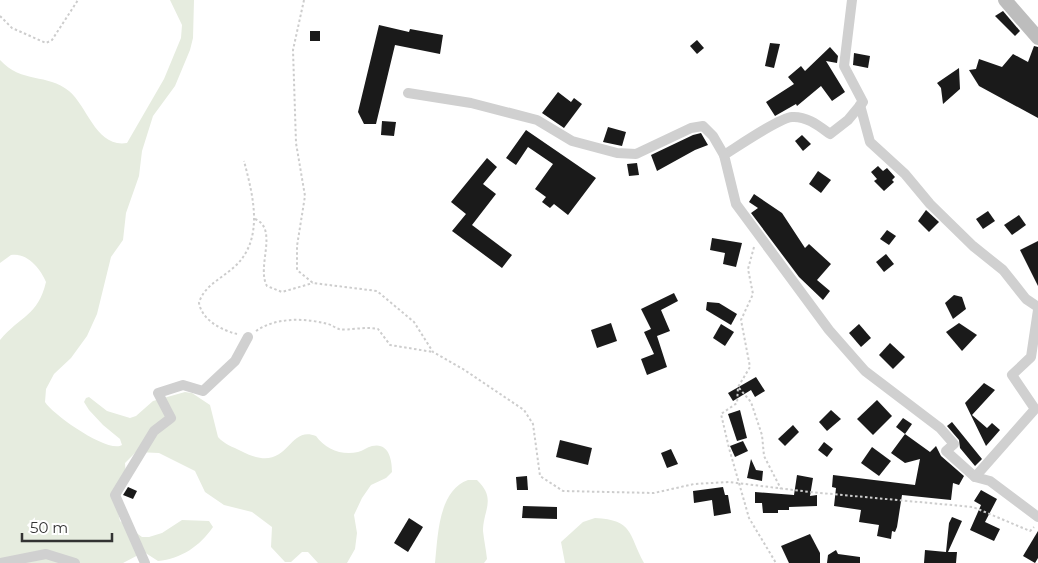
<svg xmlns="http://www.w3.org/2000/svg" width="1038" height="563" font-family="Montserrat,sans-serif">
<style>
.green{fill:#e6ecdf}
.building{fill:#1a1a1a}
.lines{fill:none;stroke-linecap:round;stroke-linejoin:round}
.path{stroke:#cdcdcd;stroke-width:2;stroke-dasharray:2.5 2.5;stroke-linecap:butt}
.street{stroke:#d0d0d0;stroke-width:10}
.secondary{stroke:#bdbdbd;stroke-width:14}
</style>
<rect width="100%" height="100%" fill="#fff"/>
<g class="green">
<path d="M170 0H194L193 38 190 50 175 86 153 116 142 151 139 176 126 213 123 240 111 257 97 314 87 336 71 358 54 374 46 389 45 402C53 415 109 454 122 445L120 439 103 425 89 410 84 402 86 398 89 397 107 411 130 418 136 416 153 401 185 392 192 393 210 405 218 437C224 444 233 447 241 451 290 477 286 424 316 436 325 449 342 456 358 452 363 451 367 447 372 446 389 442 392 460 392 472L386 478 371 485 362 498 354 515 357 533 355 549 347 563H318L308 552H302L291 562H285L271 547 272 527 252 512 224 505 205 492 195 471 159 453 136 452 125 463 126 477 117 508 120 521 142 537H149L162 533 182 520 209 521 213 527C200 546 181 559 158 561L144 552 123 563H0V340C20 316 38 316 46 282 41 269 27 252 11 255L0 263V60C22 84 47 73 69 91 88 107 96 148 127 143L164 79 181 38 182 25Z"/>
<path d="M468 480H477C497 499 483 510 483 531 484 540 486 550 487 559L484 563H435C438 536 438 491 468 480Z"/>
<path d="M595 518C634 520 628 534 644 563H565L561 542 583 522Z"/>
</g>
<g class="building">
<path d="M1003 11 1020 31 1015 36 995 16Z"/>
<path d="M379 25 409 32 410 29 443 35 440 54 395 45 376 124H364L358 112Z"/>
<rect x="310" y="31" width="10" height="10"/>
<path d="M697 40 704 48 697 54 690 46Z"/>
<path d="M770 43 780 44 774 68 765 66Z"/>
<path d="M1034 46 1038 47V118L979 86 969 70 976 69 979 59 1002 67 1013 54 1028 62Z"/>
<path d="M830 47 838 56 837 63 826 61 845 92 832 101 821 86 797 106 796 104 775 116 766 102 794 84 788 77 801 66 805 71Z"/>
<path d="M854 53 870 56 868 68 853 65Z"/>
<path d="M959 68 960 89 943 104 941 88 937 83Z"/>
<path d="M558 92 571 102 574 98 582 104 564 128 542 113Z"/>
<path d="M382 121 396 122 394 136 381 135Z"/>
<path d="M608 127 626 132 622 146 603 142Z"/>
<path d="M526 130 596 178 568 215 554 204 550 208 542 202 546 197 535 189 553 164 528 147 516 165 506 158Z"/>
<path d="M701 133 708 145 695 150 657 171 651 155 693 135Z"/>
<path d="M802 135 811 144 803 151 795 141Z"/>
<path d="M487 158 497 167 483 184 496 194 472 225 512 255 502 268 452 231 466 214 451 202Z"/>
<path d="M637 163 639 175 629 176 627 164Z"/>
<path d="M878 166 883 171 887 168 895 177 892 180 894 182 884 191 874 181 877 179 871 172Z"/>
<path d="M818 171 831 180 821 193 809 184Z"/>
<path d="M754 194 782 213 805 248 809 244 831 264 817 280 830 291 823 300 799 277 751 213 758 208 749 202Z"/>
<path d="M926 210 939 222 929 232 918 221Z"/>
<path d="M988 211 995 221 983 229 976 219Z"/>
<path d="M1019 215 1026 225 1012 235 1004 225Z"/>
<path d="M887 230 896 236 889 245 880 239Z"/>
<path d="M712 238 742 243 736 267 723 264 725 253 710 250Z"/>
<path d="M1038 241V286L1020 250Z"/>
<path d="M886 254 894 264 884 272 876 262Z"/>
<path d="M674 293 678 301 661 310 670 331 657 336 667 367 647 375 641 359 654 354 644 332 651 329 641 309Z"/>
<path d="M954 295 962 297 966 309 953 319 945 303Z"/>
<path d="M707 302 719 303 737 314 731 325 706 310Z"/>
<path d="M611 323 617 341 597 348 591 330Z"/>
<path d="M959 323 977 335 962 351 946 332Z"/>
<path d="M721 324 734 332 725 346 713 338Z"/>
<path d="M859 324 871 338 861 347 849 333Z"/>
<path d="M890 343 905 357 893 369 879 355Z"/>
<path d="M756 377 765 391 755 397 751 390 733 401 728 393Z"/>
<path d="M984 383 995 390 972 415 987 428 992 423 1000 430 986 446 965 403Z"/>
<path d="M877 400 892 416 873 435 857 419Z"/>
<path d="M740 410 747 438 737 441 728 414Z"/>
<path d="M831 410 841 419 827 431 819 422Z"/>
<path d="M903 418 912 424 905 434 896 427Z"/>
<path d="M952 422 982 459 975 466 960 448 959 440 947 426Z"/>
<path d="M793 425 799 432 785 446 778 439Z"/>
<path d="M905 434 930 452 936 446 941 456 964 476 959 485 953 483 951 500 902 495 897 527 895 532 892 531 891 539 877 536 879 525 859 522 861 510 834 506 836 488 832 487 833 475 915 485 920 459 905 463 891 453Z"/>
<path d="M560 440 592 448 588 465 556 457Z"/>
<path d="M743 441 748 451 735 457 730 446Z"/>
<path d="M824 442 833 449 827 457 818 450Z"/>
<path d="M872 447 891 461 879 476 861 463Z"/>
<path d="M671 449 678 464 667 468 661 453Z"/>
<path d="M751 459 756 470 763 471 762 481 747 478Z"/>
<path d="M797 475 813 478 810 496 817 495V506L789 507V510H778V513H763L762 503H755V492L794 495Z"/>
<path d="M527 476 528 490H517L516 477Z"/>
<path d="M128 487 137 491 133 499 123 495Z"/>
<path d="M723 487 725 495H728L731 513 714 516 712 500 694 503 693 491Z"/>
<path d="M981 490 997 499 985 522 1000 529 994 541 970 530 981 505 974 501Z"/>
<path d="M523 506 557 507V519L522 518Z"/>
<path d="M952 517 962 521 948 552H957L956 563H924L925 550 946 552 949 523Z"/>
<path d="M409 518 423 527 408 552 394 543Z"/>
<path d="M1038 531V558L1035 563 1023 556Z"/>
<path d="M810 534 820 553V563H789L781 546Z"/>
<path d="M836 550 838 554 860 557V563H827L828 555Z"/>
</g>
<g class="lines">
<g class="path">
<path d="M304 0 293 50 296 143 305 196 297 246V270L313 283 377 291 414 322 433 352 463 369 524 410 533 424 540 476 563 491 654 493 694 484 729 482 810 492 973 507 1030 531 1034 527"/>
<path d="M0 16 12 28 46 43 52 40 78 0"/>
<path d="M255 219C279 229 256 267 267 286L282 292 313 283"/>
<path d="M754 247 748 269 753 294 741 320 750 367 738 387 737 403 721 414 729 448 749 518 776 563"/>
<path d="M256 331C276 317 305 318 328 324 332 325 335 328 339 329 348 331 365 326 378 329L390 345 433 352"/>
<path d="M237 334C221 330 202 320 199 303 203 288 217 281 228 272 266 245 254 199 244 161"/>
<path d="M739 388 751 402 762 435 764 456 781 489"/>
</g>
<g class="street">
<path d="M852 0 844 66 863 102 848 120 830 134C819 126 807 116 792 117 779 118 737 147 724 155L736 204 829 330 865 371 940 428 954 444 946 451 975 477 990 481 1038 517"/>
<path d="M408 93 471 103 537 120 572 141 617 153 636 154 691 128 703 126 713 136 724 155"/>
<path d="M860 105 870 142 905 174 930 204 973 246 1003 270 1026 299 1038 307"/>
<path d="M975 477 1035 409 1012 375 1031 357 1038 310"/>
<path d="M0 563 46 554 75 563"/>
<path d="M145 563 115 495 154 431 171 418 158 393 183 385 203 391 235 361 248 337"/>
</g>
<path class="secondary" d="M1005 0 1038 38"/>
</g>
<path d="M22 533v8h90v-8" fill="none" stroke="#333333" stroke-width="2.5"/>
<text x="30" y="533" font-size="15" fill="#333333" stroke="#ffffff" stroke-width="4" paint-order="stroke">50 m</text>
</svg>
